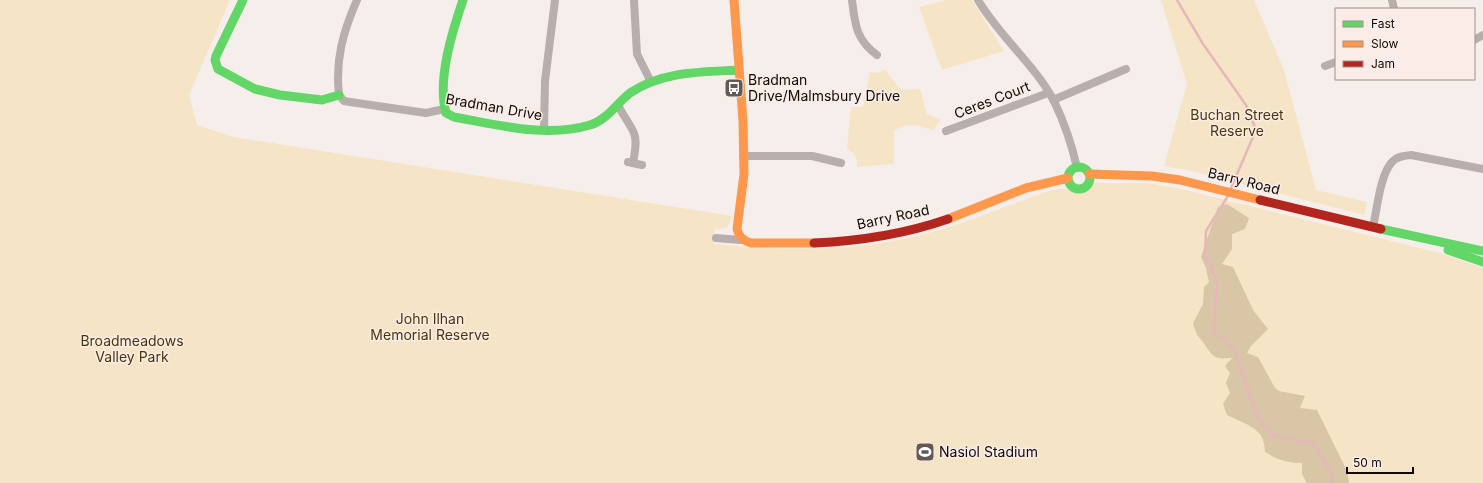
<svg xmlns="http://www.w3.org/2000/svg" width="1483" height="483" font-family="Inter,sans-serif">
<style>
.green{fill:#f5e4c5}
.forest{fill:#d8c6a6}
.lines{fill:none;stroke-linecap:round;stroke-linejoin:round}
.stream{stroke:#e7b7bc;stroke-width:2.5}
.street{stroke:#b8aeac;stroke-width:8}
.fast{stroke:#63d668;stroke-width:9}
.slow{stroke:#ff974d;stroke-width:9}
.jam{stroke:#b3261e;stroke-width:9}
.labels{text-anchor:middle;stroke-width:3;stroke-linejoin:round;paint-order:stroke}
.poi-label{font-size:14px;fill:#140a05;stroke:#faece6;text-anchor:start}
.street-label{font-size:14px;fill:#140a05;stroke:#faece6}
.park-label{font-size:14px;fill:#483607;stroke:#faece6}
</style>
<rect width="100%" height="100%" fill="#f6eeea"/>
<g class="green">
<path d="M0 0H230L189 95 197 125 233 137 732 216 727 228 715 229 714 244C776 250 838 252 899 240 951 230 1001 208 1051 190 1057 190 1063 188 1068 189 1083 192 1082 195 1093 183H1147L1181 189 1440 253 1483 268V483H0Z"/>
<path d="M947 0H972L1004 51 942 70 919 7Z"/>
<path d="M1161 0H1254L1284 70 1316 190 1367 202 1364 215 1191 171 1164 166 1187 84Z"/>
<path d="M885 70 901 90 920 89 927 114 940 120 933 130C918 125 907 122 894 131V164L857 167C858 159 855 152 847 149L851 107H863L870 72 876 73Z"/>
</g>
<path class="forest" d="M1227 204 1249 218 1245 229 1232 234V249L1222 264 1233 267 1253 310 1268 329 1251 346 1247 353 1258 357 1275 388 1279 391 1305 396 1300 408 1317 410 1347 471 1349 483H1307L1302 474V463C1288 463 1278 460 1265 452 1265 427 1246 425 1227 415L1223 404 1230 393 1226 383 1230 373 1225 366 1232 358C1216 359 1214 359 1205 345 1198 335 1197 337 1193 323L1203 304 1204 287 1209 282 1206 268 1201 257 1218 207Z"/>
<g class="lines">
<g class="stream">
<path d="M1177 0 1203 44 1246 105 1256 130 1231 188"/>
<path d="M1228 196 1206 231 1205 256 1217 280 1214 332 1235 351 1259 421 1273 435 1314 444 1331 472 1332 483"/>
</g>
<g class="street">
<path d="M357 0C343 32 335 60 339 95L344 101 350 102 426 113 444 109"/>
<path d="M852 0C855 24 856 40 877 55"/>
<path d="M978 0C999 36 1036 66 1054 101 1064 122 1072 145 1077 168"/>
<path d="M1392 0 1394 9"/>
<path d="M634 1 637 54 651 82"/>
<path d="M1474 40 1483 35"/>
<path d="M1325 66 1336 62"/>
<path d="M1053 100 1126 69"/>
<path d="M618 105C632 133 640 128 633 163"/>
<path d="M544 130 545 81 555 0"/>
<path d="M946 131 1048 93"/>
<path d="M743 156H812L841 163"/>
<path d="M628 162 642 165"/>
<path d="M1373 227C1377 210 1380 173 1393 161 1398 156 1404 156 1411 155L1483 169"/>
<path d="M716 238 741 240"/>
</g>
<g class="fast">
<path d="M243 0 216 56 215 60 218 69 255 89 280 95 322 100 339 95"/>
<path d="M463 0C452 32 437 80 446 113L454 117C498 125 546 138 590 125 607 120 617 103 630 93 662 71 702 72 739 70"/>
<circle cx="1079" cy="178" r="11"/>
<path d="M1381 229 1483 251"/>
<path d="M1448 250 1483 262"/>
</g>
<g class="slow">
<path d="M734 0 743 121 744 174 737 229C739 237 743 241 751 243H814"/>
<path d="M1089 174 1152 176 1180 180 1260 200"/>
<path d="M948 219 1026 188 1068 178"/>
</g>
<g class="jam">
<path d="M1260 200 1381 229"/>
<path d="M814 243C859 241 905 234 948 219"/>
</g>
</g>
<defs>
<symbol id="bus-square" viewBox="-11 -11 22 22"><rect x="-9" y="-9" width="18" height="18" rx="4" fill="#635a55" stroke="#faece6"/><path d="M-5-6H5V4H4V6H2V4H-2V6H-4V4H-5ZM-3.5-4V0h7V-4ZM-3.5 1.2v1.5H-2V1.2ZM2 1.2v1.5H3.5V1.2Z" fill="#fff"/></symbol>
<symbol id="stadium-square" viewBox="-11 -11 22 22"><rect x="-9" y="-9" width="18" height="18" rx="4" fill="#635a55" stroke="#faece6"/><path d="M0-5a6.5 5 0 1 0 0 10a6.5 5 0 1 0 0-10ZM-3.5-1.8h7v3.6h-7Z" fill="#fff"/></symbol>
</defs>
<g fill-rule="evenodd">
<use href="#bus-square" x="723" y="77" width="22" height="22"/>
<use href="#stadium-square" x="914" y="441" width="22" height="22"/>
</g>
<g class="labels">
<g class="poi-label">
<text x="748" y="85">Bradman<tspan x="748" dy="16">Drive/Malmsbury Drive</tspan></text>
<text x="939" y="457">Nasiol Stadium</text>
</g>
<g class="street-label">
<text transform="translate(992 100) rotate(-21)" y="5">Ceres Court</text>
<text transform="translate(494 107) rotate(10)" y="5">Bradman Drive</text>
<text transform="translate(1244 181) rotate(14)" y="5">Barry Road</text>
<text transform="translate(893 217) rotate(-12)" y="5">Barry Road</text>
</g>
<g class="park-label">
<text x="1237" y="120">Buchan Street<tspan x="1237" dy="16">Reserve</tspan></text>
<text x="430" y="324">John Ilhan<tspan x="430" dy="16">Memorial Reserve</tspan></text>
<text x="132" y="346">Broadmeadows<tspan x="132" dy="16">Valley Park</tspan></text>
</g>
</g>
<rect x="1335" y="8" width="140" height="72" fill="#faece6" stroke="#9e928c"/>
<rect x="1343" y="21" width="20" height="6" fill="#63d668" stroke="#9e928c"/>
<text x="1371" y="28" font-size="12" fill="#140a05">Fast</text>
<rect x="1343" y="41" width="20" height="6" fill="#ff974d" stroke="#9e928c"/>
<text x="1371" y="48" font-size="12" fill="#140a05">Slow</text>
<rect x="1343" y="61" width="20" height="6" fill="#b3261e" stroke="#9e928c"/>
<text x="1371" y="68" font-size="12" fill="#140a05">Jam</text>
<path d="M1347 467v6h66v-6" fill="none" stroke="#140a05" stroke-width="2"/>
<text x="1353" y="467" font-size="12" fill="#140a05" stroke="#faece6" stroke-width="3" paint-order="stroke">50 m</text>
</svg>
